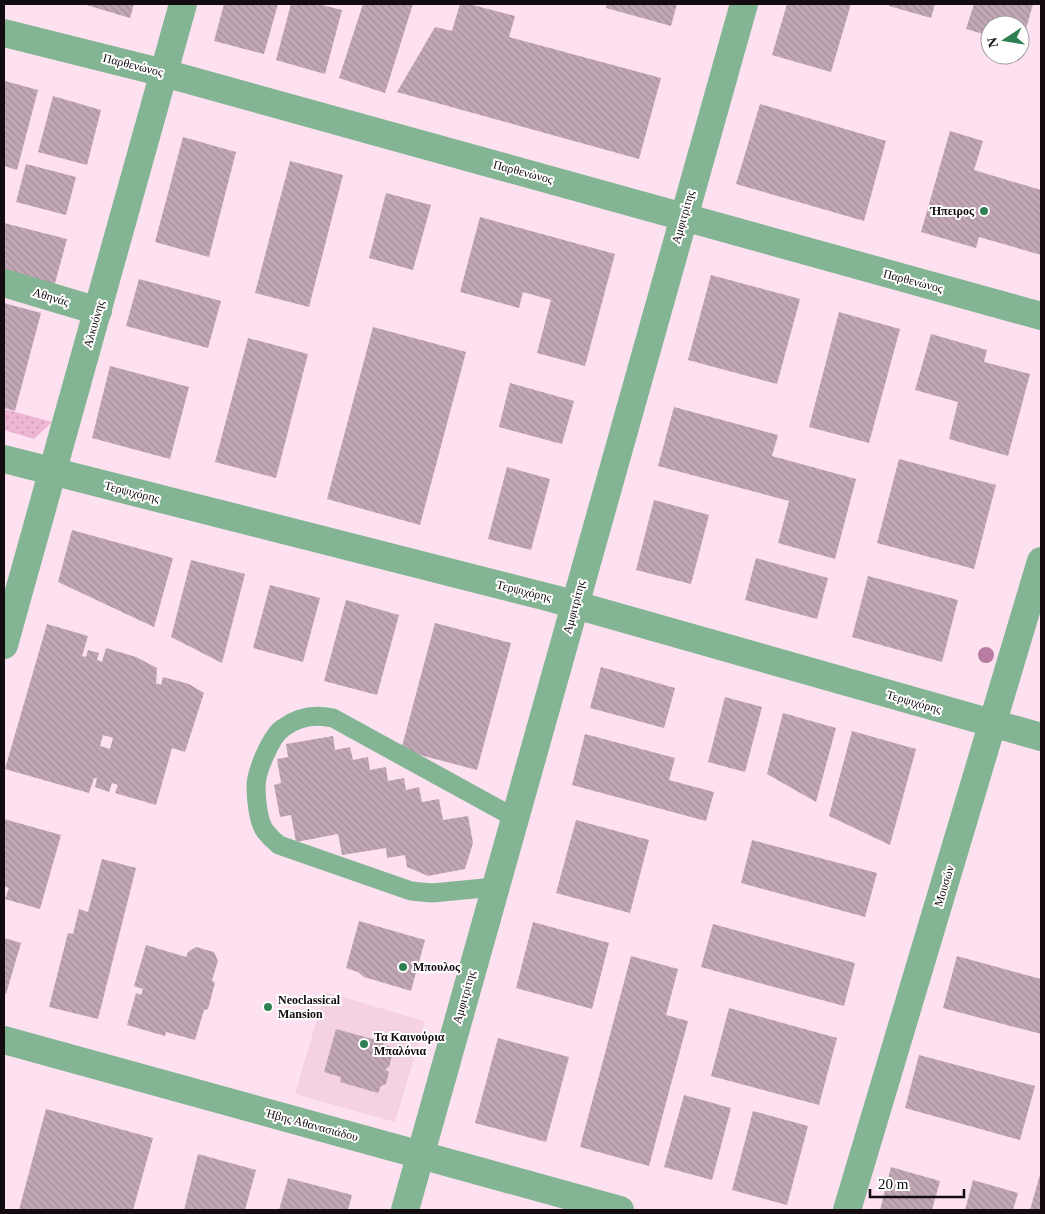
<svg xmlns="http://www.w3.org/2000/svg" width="1045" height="1214" font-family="'Times New Roman',serif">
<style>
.built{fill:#f4d1e3}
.garden{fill:url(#garden-dots)}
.building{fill:url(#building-back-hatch);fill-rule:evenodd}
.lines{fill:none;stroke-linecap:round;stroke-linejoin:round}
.lane{stroke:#83b594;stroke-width:19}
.street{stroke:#83b594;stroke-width:28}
.tree{fill:#b77c9f}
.poi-dot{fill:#2e7f51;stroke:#fff;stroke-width:2}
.labels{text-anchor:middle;stroke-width:4;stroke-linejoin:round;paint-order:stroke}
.street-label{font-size:12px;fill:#140b10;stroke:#fff}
.poi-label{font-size:12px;font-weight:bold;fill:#140b10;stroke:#fff;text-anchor:start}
</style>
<defs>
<pattern id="garden-dots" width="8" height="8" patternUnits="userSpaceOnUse" patternTransform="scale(1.25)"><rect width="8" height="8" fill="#eeb6d3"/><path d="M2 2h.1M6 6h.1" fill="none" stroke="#cb9bb4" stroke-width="1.8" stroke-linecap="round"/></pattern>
<pattern id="building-back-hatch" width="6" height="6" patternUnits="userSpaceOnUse" patternTransform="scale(1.25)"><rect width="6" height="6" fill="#c2a7b5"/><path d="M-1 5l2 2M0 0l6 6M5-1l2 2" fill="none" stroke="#a68e9b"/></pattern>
</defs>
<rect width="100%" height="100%" fill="#fde1f0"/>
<path class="built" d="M325 992 425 1021 395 1122 295 1094Z"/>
<path class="garden" d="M4 409 52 422 34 439 4 430Z"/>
<g class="building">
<path d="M83 4H134L130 18Z"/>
<path d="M224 4H278L264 54 214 41Z"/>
<path d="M291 4H318L342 10 325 74 276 60Z"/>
<path d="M363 4H413L385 93 339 78Z"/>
<path d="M460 4H469L515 16 509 37 661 78 639 159 397 92 435 27 452 31Z"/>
<path d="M607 4H677L671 26 606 8Z"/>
<path d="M787 4H851L831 72 772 55Z"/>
<path d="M889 4H935L931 18 889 6Z"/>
<path d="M974 4H1033L1021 47 1020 25H990V36L966 29Z"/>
<path d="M5 81 38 90 17 170 4 166Z"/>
<path d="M53 96 101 110 87 165 38 152Z"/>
<path d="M760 104 886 141 864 221 736 184Z"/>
<path d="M950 131 983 141 974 170 1041 190V255L979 237 976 248 921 232Z"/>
<path d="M183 137 236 152 209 257 155 242Z"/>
<path d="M290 161 343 175 309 307 255 293Z"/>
<path d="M26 164 76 177 66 215 16 202Z"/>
<path d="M386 193 431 205 413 270 369 258Z"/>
<path d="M480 217 615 254 585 366 537 353 551 300 523 292 519 308 460 292Z"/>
<path d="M4 223 67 239 54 287 4 274Z"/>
<path d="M711 275 800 299 777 384 688 360Z"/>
<path d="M139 279 221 301 208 348 126 326Z"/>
<path d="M4 303 41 313 15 411 4 408Z"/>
<path d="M839 312 900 329 869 443 809 427Z"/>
<path d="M373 327 466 352 420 525 327 499Z"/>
<path d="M931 334 987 350 984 362 1030 374 1008 456 949 439 958 402 915 390Z"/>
<path d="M248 338 308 354 276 478 215 462Z"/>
<path d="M110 366 189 387 170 459 92 438Z"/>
<path d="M510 383 574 401 562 444 499 427Z"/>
<path d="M674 407 778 435 772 456 856 479 835 559 778 543 789 501 658 466Z"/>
<path d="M899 459 996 485 974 569 877 543Z"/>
<path d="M507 467 550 479 531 550 488 539Z"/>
<path d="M654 500 709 515 691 584 636 570Z"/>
<path d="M72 530 173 558 154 627 58 582Z"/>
<path d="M756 558 828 578 817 619 745 600Z"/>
<path d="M191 560 245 574 222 663 171 637Z"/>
<path d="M868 576 958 600 942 662 852 637Z"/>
<path d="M270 585 320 598 303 662 253 648Z"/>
<path d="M346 600 399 615 377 695 324 681Z"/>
<path d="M435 623 511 643 477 770 401 750Z"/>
<path d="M47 624 88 636 82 656 86 657 88 650 99 653 97 660 102 662 106 648 136 657 157 668 156 683 161 685 163 677 189 684 204 693 185 752 172 748 156 805 115 793 118 785 112 783 109 792 95 787 97 778H94L89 793 5 769ZM103 735 113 738 110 749 100 746Z"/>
<path d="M601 667 675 688 664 728 590 708Z"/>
<path d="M725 697 762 707 745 772 708 762Z"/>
<path d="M783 713 836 728 816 802 767 774Z"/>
<path d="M852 731 916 749 890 845 829 816Z"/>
<path d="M585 734 675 758 669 780 714 792 706 821 572 785Z"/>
<path d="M333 736 335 750 350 747 353 760 368 757 370 770 386 767 388 781 404 778 406 790 419 787 422 802 439 799 443 820 468 816 473 843 465 869 428 876 407 867 405 855 387 858 386 848 342 855 338 834 296 842 291 815 280 817 274 785 281 783 277 759 288 757 286 744Z"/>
<path d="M4 819 61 835 40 909 5 899 9 888 4 886Z"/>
<path d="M576 820 649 840 630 913 556 893Z"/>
<path d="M752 840 877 873 865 917 741 883Z"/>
<path d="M102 859 136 868 98 1019 49 1007 68 933 73 934 79 909 88 912Z"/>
<path d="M359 921 425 940 411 991 364 977 358 972 346 968Z"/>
<path d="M533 922 609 943 592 1009 516 988Z"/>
<path d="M713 924 855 963 844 1006 701 967Z"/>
<path d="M4 938 21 943 6 994H4Z"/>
<path d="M146 945 186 957 188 952 196 947 214 952 218 961 212 980 215 983 208 1009 204 1010 195 1040 166 1032 165 1036 127 1025 136 993 141 995 143 989 134 986Z"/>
<path d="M631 956 678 969 666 1015 688 1021 649 1166 580 1147Z"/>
<path d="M957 956 1041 979V1034L943 1008Z"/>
<path d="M729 1008 837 1038 819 1105 711 1076Z"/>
<path d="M336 1029 383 1042V1044L394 1048 389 1067 385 1069 389 1072 386 1084 381 1086 378 1093 340 1082 341 1077 324 1072Z"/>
<path d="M498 1038 569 1057 546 1142 475 1123Z"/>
<path d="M919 1055 1035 1086 1020 1140 905 1108Z"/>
<path d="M684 1095 731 1108 712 1180 664 1167Z"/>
<path d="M46 1109 153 1138 133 1210H19Z"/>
<path d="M753 1111 808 1126 787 1205 732 1190Z"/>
<path d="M198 1154 256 1170 245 1210H184Z"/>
<path d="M891 1167 940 1181 932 1210H880Z"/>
<path d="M1041 1171V1210H1030Z"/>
<path d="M288 1178 352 1195 348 1210H279Z"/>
<path d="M973 1180 1018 1193 1013 1210H965Z"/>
</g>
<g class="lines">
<path class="lane" d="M495 887 432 893 411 891 279 845C274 841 269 836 265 831 258 821 256 799 256 786 256 772 271 736 283 728 299 716 315 714 333 718L515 818"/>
<g class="street">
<path d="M4 33 164 73 1041 316"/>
<path d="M4 283 98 311"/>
<path d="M4 459 551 598 1041 737"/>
<path d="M4 645 183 4"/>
<path d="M4 1040 620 1210"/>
<path d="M405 1210 744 4"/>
<path d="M847 1210 1041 561"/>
</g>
</g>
<circle class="tree" cx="986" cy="655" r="8"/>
<g class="poi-dot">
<circle cx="984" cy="211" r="5"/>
<circle cx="403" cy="967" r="5"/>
<circle cx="268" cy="1007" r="5"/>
<circle cx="364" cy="1044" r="5"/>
</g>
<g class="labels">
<g class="street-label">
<text transform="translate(133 65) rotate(14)" y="4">Παρθενώνος</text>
<text transform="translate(523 172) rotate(15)" y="4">Παρθενώνος</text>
<text transform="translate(683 217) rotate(-74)" y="4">Αμφιτρίτης</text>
<text transform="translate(913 281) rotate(15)" y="4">Παρθενώνος</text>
<text transform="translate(51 297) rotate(17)" y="4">Αθηνάς</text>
<text transform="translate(94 324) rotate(-74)" y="4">Αλκυόνης</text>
<text transform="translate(132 492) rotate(14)" y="4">Τερψιχόρης</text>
<text transform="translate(524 591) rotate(14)" y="4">Τερψιχόρης</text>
<text transform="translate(574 607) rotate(-75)" y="4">Αμφιτρίτης</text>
<text transform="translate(914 702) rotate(16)" y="4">Τερψιχόρης</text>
<text transform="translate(944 886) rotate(-73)" y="4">Μουσών</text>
<text transform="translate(464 997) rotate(-74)" y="4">Αμφιτρίτης</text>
<text transform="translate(312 1125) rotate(15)" y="4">Ήβης Αθανασιάδου</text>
</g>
<g class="poi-label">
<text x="974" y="215" text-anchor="end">Ήπειρος</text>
<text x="413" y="971">Μπουλος</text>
<text x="278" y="1004">Neoclassical<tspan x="278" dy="14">Mansion</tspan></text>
<text x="374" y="1041">Τα Καινούρια<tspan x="374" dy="14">Μπαλόνια</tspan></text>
</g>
</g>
<rect width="1045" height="1214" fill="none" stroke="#140b10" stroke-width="10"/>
<g transform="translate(1005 40) rotate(258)"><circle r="24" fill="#ffffff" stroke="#a19d9f"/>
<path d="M0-4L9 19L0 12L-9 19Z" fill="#2e7f51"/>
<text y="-8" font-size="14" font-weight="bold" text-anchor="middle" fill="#140b10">N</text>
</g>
<path d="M870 1189v8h94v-8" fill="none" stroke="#140b10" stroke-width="2.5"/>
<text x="878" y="1189" font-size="15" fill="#140b10" stroke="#ffffff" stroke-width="4" paint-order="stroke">20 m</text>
</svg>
